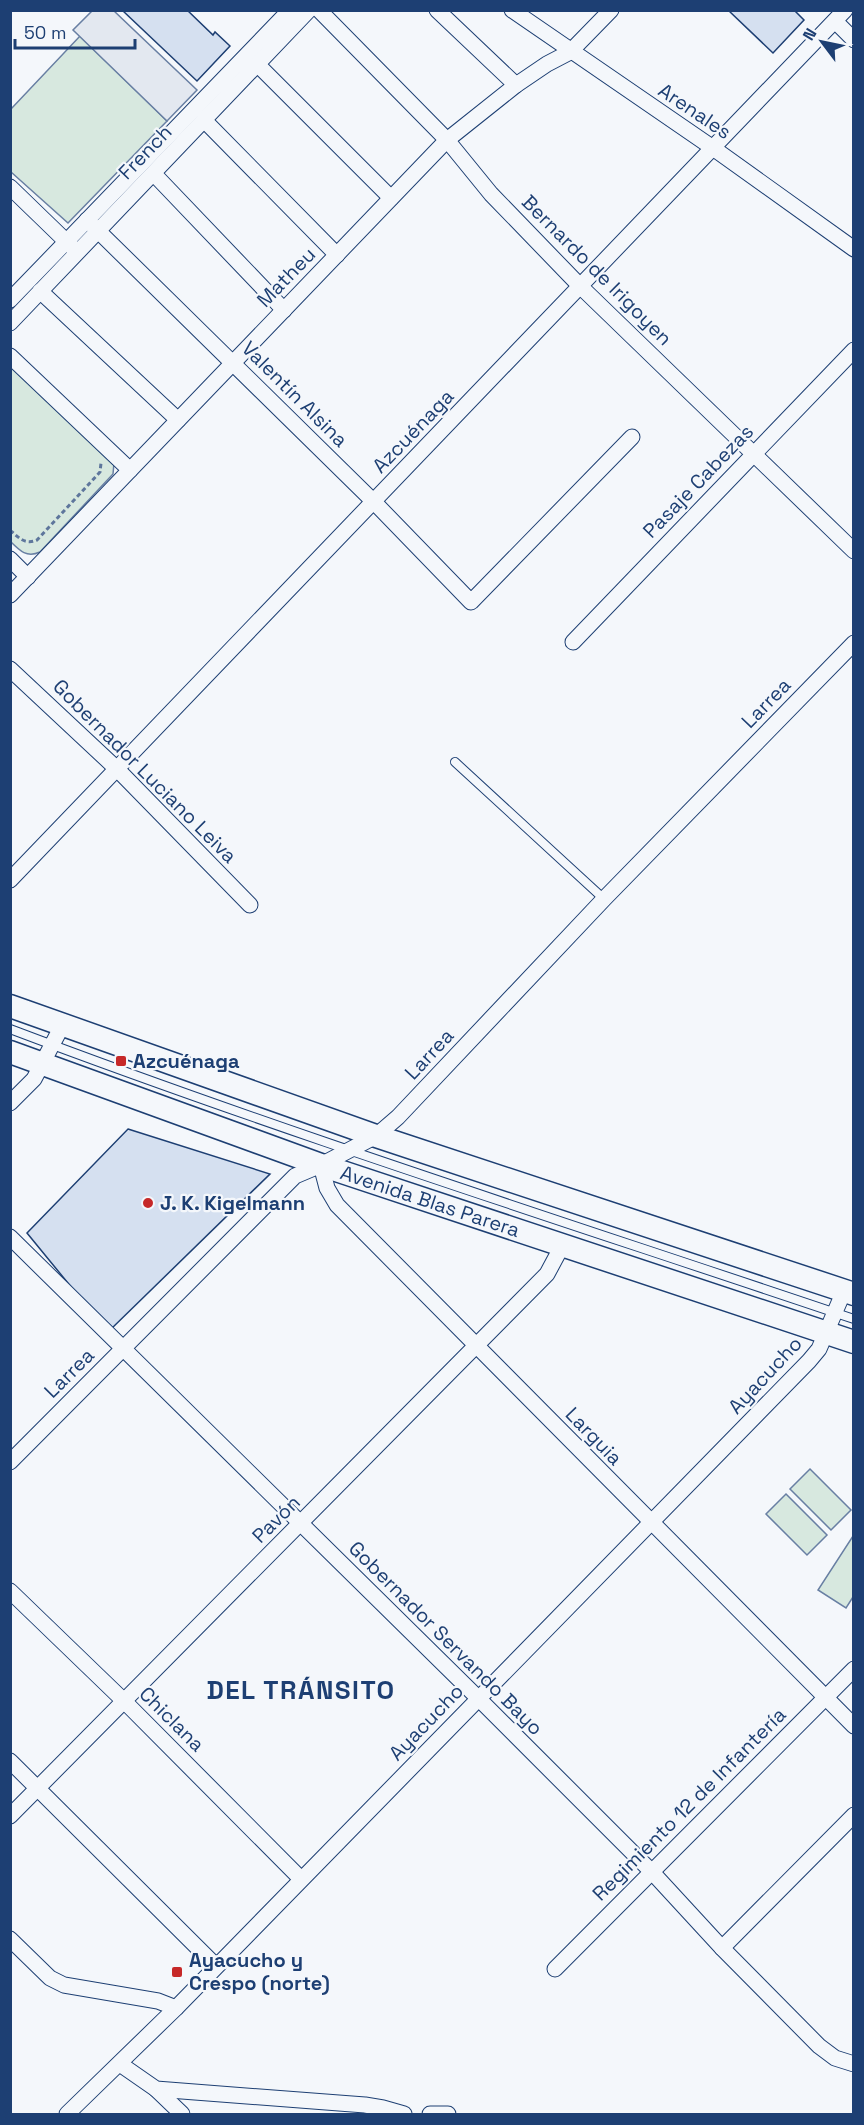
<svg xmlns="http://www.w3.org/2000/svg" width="864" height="2125" font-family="'Space Grotesk',sans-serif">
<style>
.green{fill:#d7e8df;stroke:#687fa3;stroke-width:1.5}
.parking{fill:#e3e8f0;stroke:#687fa3;stroke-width:1.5}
.building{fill:#d5e0f0;stroke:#1d3f73;stroke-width:1.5}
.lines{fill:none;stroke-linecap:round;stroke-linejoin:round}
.service-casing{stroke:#1d3f73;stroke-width:10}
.minor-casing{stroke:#1d3f73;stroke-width:17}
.primary-casing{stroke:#1d3f73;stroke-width:25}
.path{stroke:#5e769c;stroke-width:3;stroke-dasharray:4.5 3;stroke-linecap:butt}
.service{stroke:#f4f7fb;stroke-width:8}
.minor{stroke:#f4f7fb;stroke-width:15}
.primary{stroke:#f4f7fb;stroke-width:22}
.poi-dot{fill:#c62828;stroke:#f4f7fb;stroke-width:2}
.labels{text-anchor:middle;stroke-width:4.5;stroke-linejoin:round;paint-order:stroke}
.street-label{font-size:20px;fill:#1d3f73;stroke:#f4f7fb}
.poi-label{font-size:20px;font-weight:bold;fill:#1d3f73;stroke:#f4f7fb;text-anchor:start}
.district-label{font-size:26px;font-weight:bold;letter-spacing:1.5px;fill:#1d3f73;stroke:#f4f7fb}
</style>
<rect width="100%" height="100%" fill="#f4f7fb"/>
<g class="green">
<path d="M80 36 167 121 68 223 11 172V109Z"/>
<path d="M10 360 114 463 113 474 40 552C27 558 20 551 11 542Z"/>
<path d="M810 1469 851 1510 831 1530 790 1489Z"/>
<path d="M786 1494 827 1535 807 1555 766 1514Z"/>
<path d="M853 1536V1597L846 1608 818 1590Z"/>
</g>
<path class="parking" d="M92 11H114L197 90 167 121 73 30Z"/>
<g class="building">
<path d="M122 10H187L213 35 215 32 230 46 197 81Z"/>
<path d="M728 10H794L804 20 773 53Z"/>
<path d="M128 1129 270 1174 108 1332 27 1233Z"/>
</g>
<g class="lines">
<defs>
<g id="service">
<path d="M455 762 604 899"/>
<path d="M10 1029C288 1134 572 1224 854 1319"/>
</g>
<g id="minor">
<path d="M319 10 447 140 491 194 580 286 854 551"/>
<path d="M437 10 516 85"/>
<path d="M512 10 713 148 854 249"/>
<path d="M835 21 854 40"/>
<path d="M251 58 391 198"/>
<path d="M204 120 337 255"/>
<path d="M154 174 284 310"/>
<path d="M10 187 73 248"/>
<path d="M87 220 374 502 471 602 632 437"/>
<path d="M40 291 178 420"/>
<path d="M10 300 290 10"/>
<path d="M10 323 309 10"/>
<path d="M10 356 130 470"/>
<path d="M10 559 28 577"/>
<path d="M10 595 447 140 516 85 547 64 570 52 611 10"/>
<path d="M573 642 854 350"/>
<path d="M10 669 118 770 250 905"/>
<path d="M10 880 845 10"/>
<path d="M10 1103 34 1079 62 1026"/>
<path d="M321 1165 327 1188 337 1205 854 1726"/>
<path d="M10 1237 478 1698 652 1872 722 1948 819 2046 835 2058 854 2064"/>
<path d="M10 1462 295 1176 321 1165 376 1136 398 1117 604 899 854 643"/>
<path d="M10 1591 124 1701 301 1879"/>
<path d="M10 1761 216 1966"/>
<path d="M10 1816 547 1274 562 1246"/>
<path d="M10 1939 50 1978 64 1985 158 2001 176 2008"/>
<path d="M722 1948 854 1815"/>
<path d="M555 1969 854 1669"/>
<path d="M120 2064 156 2089 365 2105 383 2108 404 2114"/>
<path d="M156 2089 182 2114"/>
<path d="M67 2114 176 2008 809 1361 819 1349 844 1291"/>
<path d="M430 2114H448"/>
</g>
<g id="primary">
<path d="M10 1006 376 1136 854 1294"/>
<path id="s1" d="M10 1052 321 1165 854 1342"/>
</g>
</defs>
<use href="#service" class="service-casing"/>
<use href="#minor" class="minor-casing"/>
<use href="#primary" class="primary-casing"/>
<path class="path" d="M10 530C19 538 25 545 37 540L100 472 101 463"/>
<use href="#service" class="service"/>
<use href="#minor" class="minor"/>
<use href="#primary" class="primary"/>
</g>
<g class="poi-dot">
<rect x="115" y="1055" width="12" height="12" rx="3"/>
<circle cx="148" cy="1203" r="6"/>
<rect x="171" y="1966" width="12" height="12" rx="3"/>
</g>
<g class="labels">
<g class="street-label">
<text transform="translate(695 111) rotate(34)" y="7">Arenales</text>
<text transform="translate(145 152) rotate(-46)" y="7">French</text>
<text transform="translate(597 270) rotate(45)" y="7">Bernardo de Irigoyen</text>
<text transform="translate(286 277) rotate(-46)" y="7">Matheu</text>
<text transform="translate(295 394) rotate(45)" y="7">Valentín Alsina</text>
<text transform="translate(413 431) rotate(-46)" y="7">Azcuénaga</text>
<text transform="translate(698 481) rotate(-46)" y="7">Pasaje Cabezas</text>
<text transform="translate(766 703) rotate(-46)" y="7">Larrea</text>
<text transform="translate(145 771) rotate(45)" y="7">Gobernador Luciano Leiva</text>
<text transform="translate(429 1054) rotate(-47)" y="7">Larrea</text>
<text dy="7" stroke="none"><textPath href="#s1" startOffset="446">Avenida Blas Parera</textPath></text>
<text transform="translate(69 1373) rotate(-45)" y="7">Larrea</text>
<text transform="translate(765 1375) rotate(-47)" y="7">Ayacucho</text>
<text transform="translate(594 1436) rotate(46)" y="7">Larguia</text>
<text transform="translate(276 1519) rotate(-45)" y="7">Pavón</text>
<text transform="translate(446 1638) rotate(45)" y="7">Gobernador Servando Bayo</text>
<text transform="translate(172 1719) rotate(45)" y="7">Chiclana</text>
<text transform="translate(426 1722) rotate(-46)" y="7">Ayacucho</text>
<text transform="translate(689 1804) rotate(-45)" y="7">Regimiento 12 de Infantería</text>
</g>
<g class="poi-label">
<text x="133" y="1068">Azcuénaga</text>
<text x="160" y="1210">J. K. Kigelmann</text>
<text x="189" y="1967">Ayacucho y<tspan x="189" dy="23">Crespo (norte)</tspan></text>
</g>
<g class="district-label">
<text x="301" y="1699">DEL TRÁNSITO</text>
</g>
</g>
<rect width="864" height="2125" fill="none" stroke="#1d3f73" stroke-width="24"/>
<g transform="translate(822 42) rotate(302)" stroke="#f4f7fb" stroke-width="4.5" paint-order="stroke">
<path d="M0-4.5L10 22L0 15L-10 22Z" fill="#1d3f73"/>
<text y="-9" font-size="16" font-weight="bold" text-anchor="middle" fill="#1d3f73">N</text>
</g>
<path d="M15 39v9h120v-9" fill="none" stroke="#1d3f73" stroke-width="3"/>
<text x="24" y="39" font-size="18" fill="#1d3f73" stroke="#f4f7fb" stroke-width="4.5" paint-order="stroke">50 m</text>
</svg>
